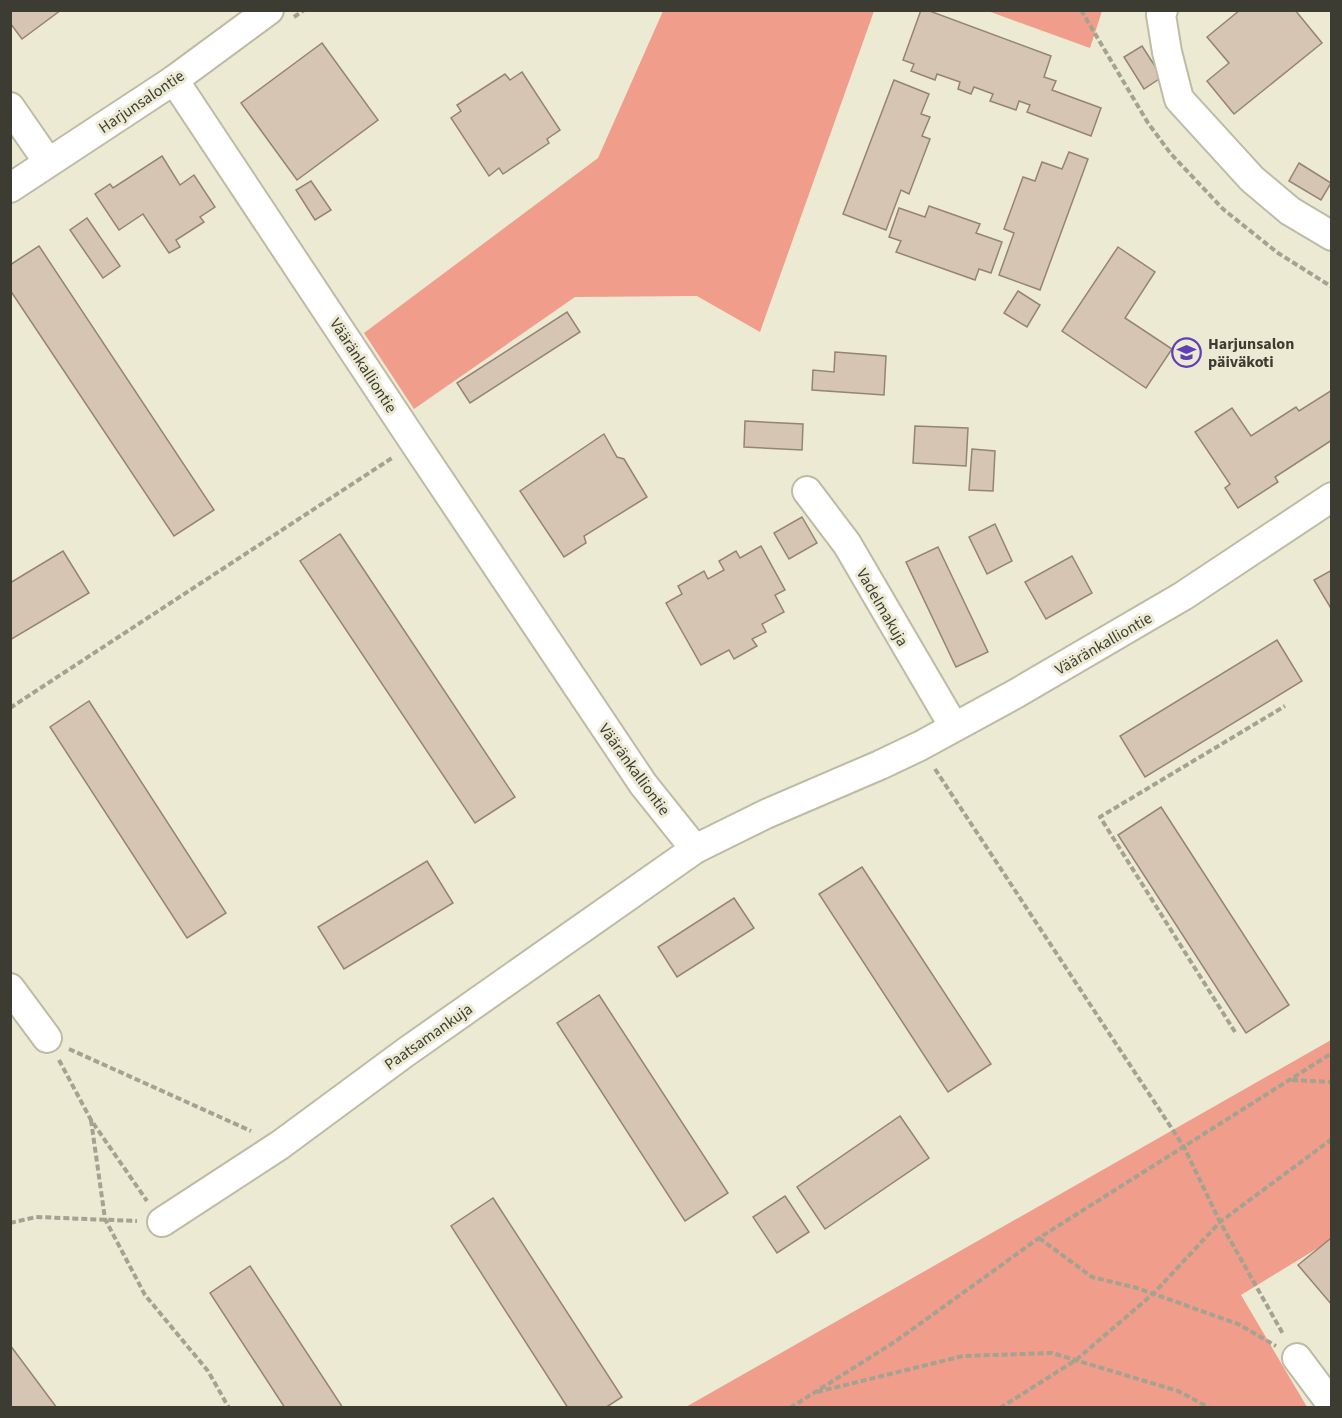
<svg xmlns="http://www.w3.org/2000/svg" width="1342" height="1418" font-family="'Source Sans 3',sans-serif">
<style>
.green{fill:#f09d8b}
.building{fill:#d7c5b3;stroke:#958473;stroke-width:1.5}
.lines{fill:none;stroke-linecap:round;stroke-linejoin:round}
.minor-casing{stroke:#bdbba4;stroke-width:32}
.path{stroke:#a4a290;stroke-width:4;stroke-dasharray:6 3;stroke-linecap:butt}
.minor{stroke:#fff;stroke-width:28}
.labels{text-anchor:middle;stroke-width:6;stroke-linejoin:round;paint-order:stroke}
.street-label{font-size:16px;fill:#3d3c32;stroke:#ecead2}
.poi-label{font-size:16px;font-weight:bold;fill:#3d3c32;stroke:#ecead2;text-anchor:start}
</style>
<rect width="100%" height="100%" fill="#ecead2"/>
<g class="green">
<path d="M663 11H874L760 332 697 296 575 297 414 409 364 333 598 158Z"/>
<path d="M988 11H1102L1090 48Z"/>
<path d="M1331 1040V1240L1241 1295 1307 1407 684 1408Z"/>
</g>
<g class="building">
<path d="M10 10H61L22 39 10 23Z"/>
<path d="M921 10H927L1051 56 1044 77 1056 81 1052 90 1101 108 1091 136 1027 112 1030 105 1019 101 1016 110 990 101 993 94 974 87 971 94 958 89 960 82 937 74 935 80 911 71 914 64 903 60Z"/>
<path d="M1240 10H1295L1322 43 1234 114 1207 81 1229 63 1207 37Z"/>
<path d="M322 43 378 120 297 180 241 103Z"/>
<path d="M1142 46 1162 77 1144 89 1124 57Z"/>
<path d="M522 72 560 130 547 139 549 143 503 174 499 168 489 176 451 118 461 111 457 105 505 74 510 80Z"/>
<path d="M894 80 929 94 921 114 930 117 922 136 930 139 909 194 901 190 886 230 843 214Z"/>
<path d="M1069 152 1088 159 1040 290 999 275 1014 233 1004 229 1023 177 1035 181 1042 162 1062 169Z"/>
<path d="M162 156 180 185 194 175 215 207 200 217 204 222 176 240 180 247 169 253 143 214 119 230 95 194 110 184 113 188Z"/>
<path d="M1299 163 1331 183 1321 200 1289 181Z"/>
<path d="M311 181 331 210 315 220 296 190Z"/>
<path d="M929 206 980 224 976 233 1002 242 991 273 979 269 975 280 896 252 901 241 889 237 899 208 925 217Z"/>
<path d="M87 218 120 266 103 278 70 230Z"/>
<path d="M39 246 214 510 174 536 10 290V265Z"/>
<path d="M1118 247 1155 272 1125 318 1172 349 1146 388 1062 331Z"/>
<path d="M1018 291 1040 305 1027 327 1004 313Z"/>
<path d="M567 312 580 332 470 403 457 383Z"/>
<path d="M835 352 886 356 884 395 812 390 813 370 834 372Z"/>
<path d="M1332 390V440L1275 477 1278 482 1238 508 1225 488 1230 484 1195 432 1232 408 1251 436 1296 407 1299 411Z"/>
<path d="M745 421 803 424 802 450 744 447Z"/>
<path d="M915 426 968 428 966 466 913 463Z"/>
<path d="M604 434 617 457 624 459 647 497 584 536 586 543 564 557 520 491Z"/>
<path d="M972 449 995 451 993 491 969 490Z"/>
<path d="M802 517 817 543 789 559 774 533Z"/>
<path d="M995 524 1012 561 987 574 969 537Z"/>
<path d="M340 534 515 797 475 823 300 561Z"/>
<path d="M761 546 785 590 775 595 784 612 762 624 766 632 752 639 757 646 734 659 729 650 701 665 666 603 682 594 678 586 704 571 708 579 724 570 719 561 736 551 740 558Z"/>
<path d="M938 547 988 652 956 667 906 562Z"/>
<path d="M63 551 89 593 10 640V583Z"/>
<path d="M1072 556 1092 593 1046 619 1025 582Z"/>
<path d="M1332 570V610L1314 580Z"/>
<path d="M1277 640 1302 681 1145 777 1120 736Z"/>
<path d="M89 701 226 913 187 938 50 727Z"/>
<path d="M1161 807 1289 1005 1246 1033 1118 835Z"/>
<path d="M427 861 453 903 344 969 318 927Z"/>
<path d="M862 867 991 1064 948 1092 819 894Z"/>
<path d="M734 898 754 928 677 977 658 947Z"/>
<path d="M599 995 728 1193 685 1221 557 1023Z"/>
<path d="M900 1116 929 1158 825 1229 797 1187Z"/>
<path d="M785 1196 809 1232 777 1253 753 1217Z"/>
<path d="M493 1198 622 1397 605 1408H568L451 1226Z"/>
<path d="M1330 1239 1332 1241V1305L1298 1265Z"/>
<path d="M250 1266 343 1408H285L210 1293Z"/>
<path d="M10 1345 57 1408H10Z"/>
</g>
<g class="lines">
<defs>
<g id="minor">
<path d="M1163 10 1161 15 1167 52 1179 99 1252 179 1290 211 1332 236"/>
<path d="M174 80 414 442 643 784 695 849"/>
<path d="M10 107 48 162"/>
<path d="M10 188 174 80 269 10"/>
<path d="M807 491 847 544 954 727"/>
<path d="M10 988 47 1038"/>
<path d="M162 1222 280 1145 406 1052 695 849 766 814 880 765 920 746 1017 693 1183 596 1332 497"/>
<path d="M1297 1358 1332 1405"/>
</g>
</defs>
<use href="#minor" class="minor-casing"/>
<g class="path">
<path d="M1081 10 1148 123 1171 154 1223 209 1278 253 1332 287"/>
<path d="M294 17 304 10"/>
<path d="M10 708 392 458"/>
<path d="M935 769 1184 1147 1220 1222 1283 1334"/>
<path d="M1235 1032 1100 817 1285 706"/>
<path d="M69 1049 251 1131"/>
<path d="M59 1060 91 1120 147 1201"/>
<path d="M1292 1080 1332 1082"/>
<path d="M91 1120 105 1219 145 1295 208 1371 229 1408"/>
<path d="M10 1223 36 1217 137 1221"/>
<path d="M1039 1238 1092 1277 1137 1288 1238 1324 1276 1346"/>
<path d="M817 1392 963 1356 1052 1353 1178 1391 1210 1408"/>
<path d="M790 1408 896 1341 1039 1238 1332 1053"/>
<path d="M1000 1408 1076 1360 1154 1293 1220 1222 1332 1139"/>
</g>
<use href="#minor" class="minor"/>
</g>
<defs>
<symbol id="school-ring" viewBox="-11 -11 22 22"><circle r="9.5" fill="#ecead2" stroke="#613fb7" stroke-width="1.5"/><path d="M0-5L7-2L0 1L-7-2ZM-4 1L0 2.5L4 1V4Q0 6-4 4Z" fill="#613fb7"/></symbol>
</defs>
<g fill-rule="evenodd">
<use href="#school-ring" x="1170" y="336" width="33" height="33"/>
</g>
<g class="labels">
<g class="street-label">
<text transform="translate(141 101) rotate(-34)" y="6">Harjunsalontie</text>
<text transform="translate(364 365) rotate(57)" y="6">Vääränkalliontie</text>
<text transform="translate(883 607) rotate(60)" y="6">Vadelmakuja</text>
<text transform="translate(1103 643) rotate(-30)" y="6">Vääränkalliontie</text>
<text transform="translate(635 769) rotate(54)" y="6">Vääränkalliontie</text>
<text transform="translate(428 1036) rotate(-35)" y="6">Paatsamankuja</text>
</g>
<g class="poi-label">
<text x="1208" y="349">Harjunsalon<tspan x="1208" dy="18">päiväkoti</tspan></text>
</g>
</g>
<rect width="1342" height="1418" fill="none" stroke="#3d3c32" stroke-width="24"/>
</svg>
